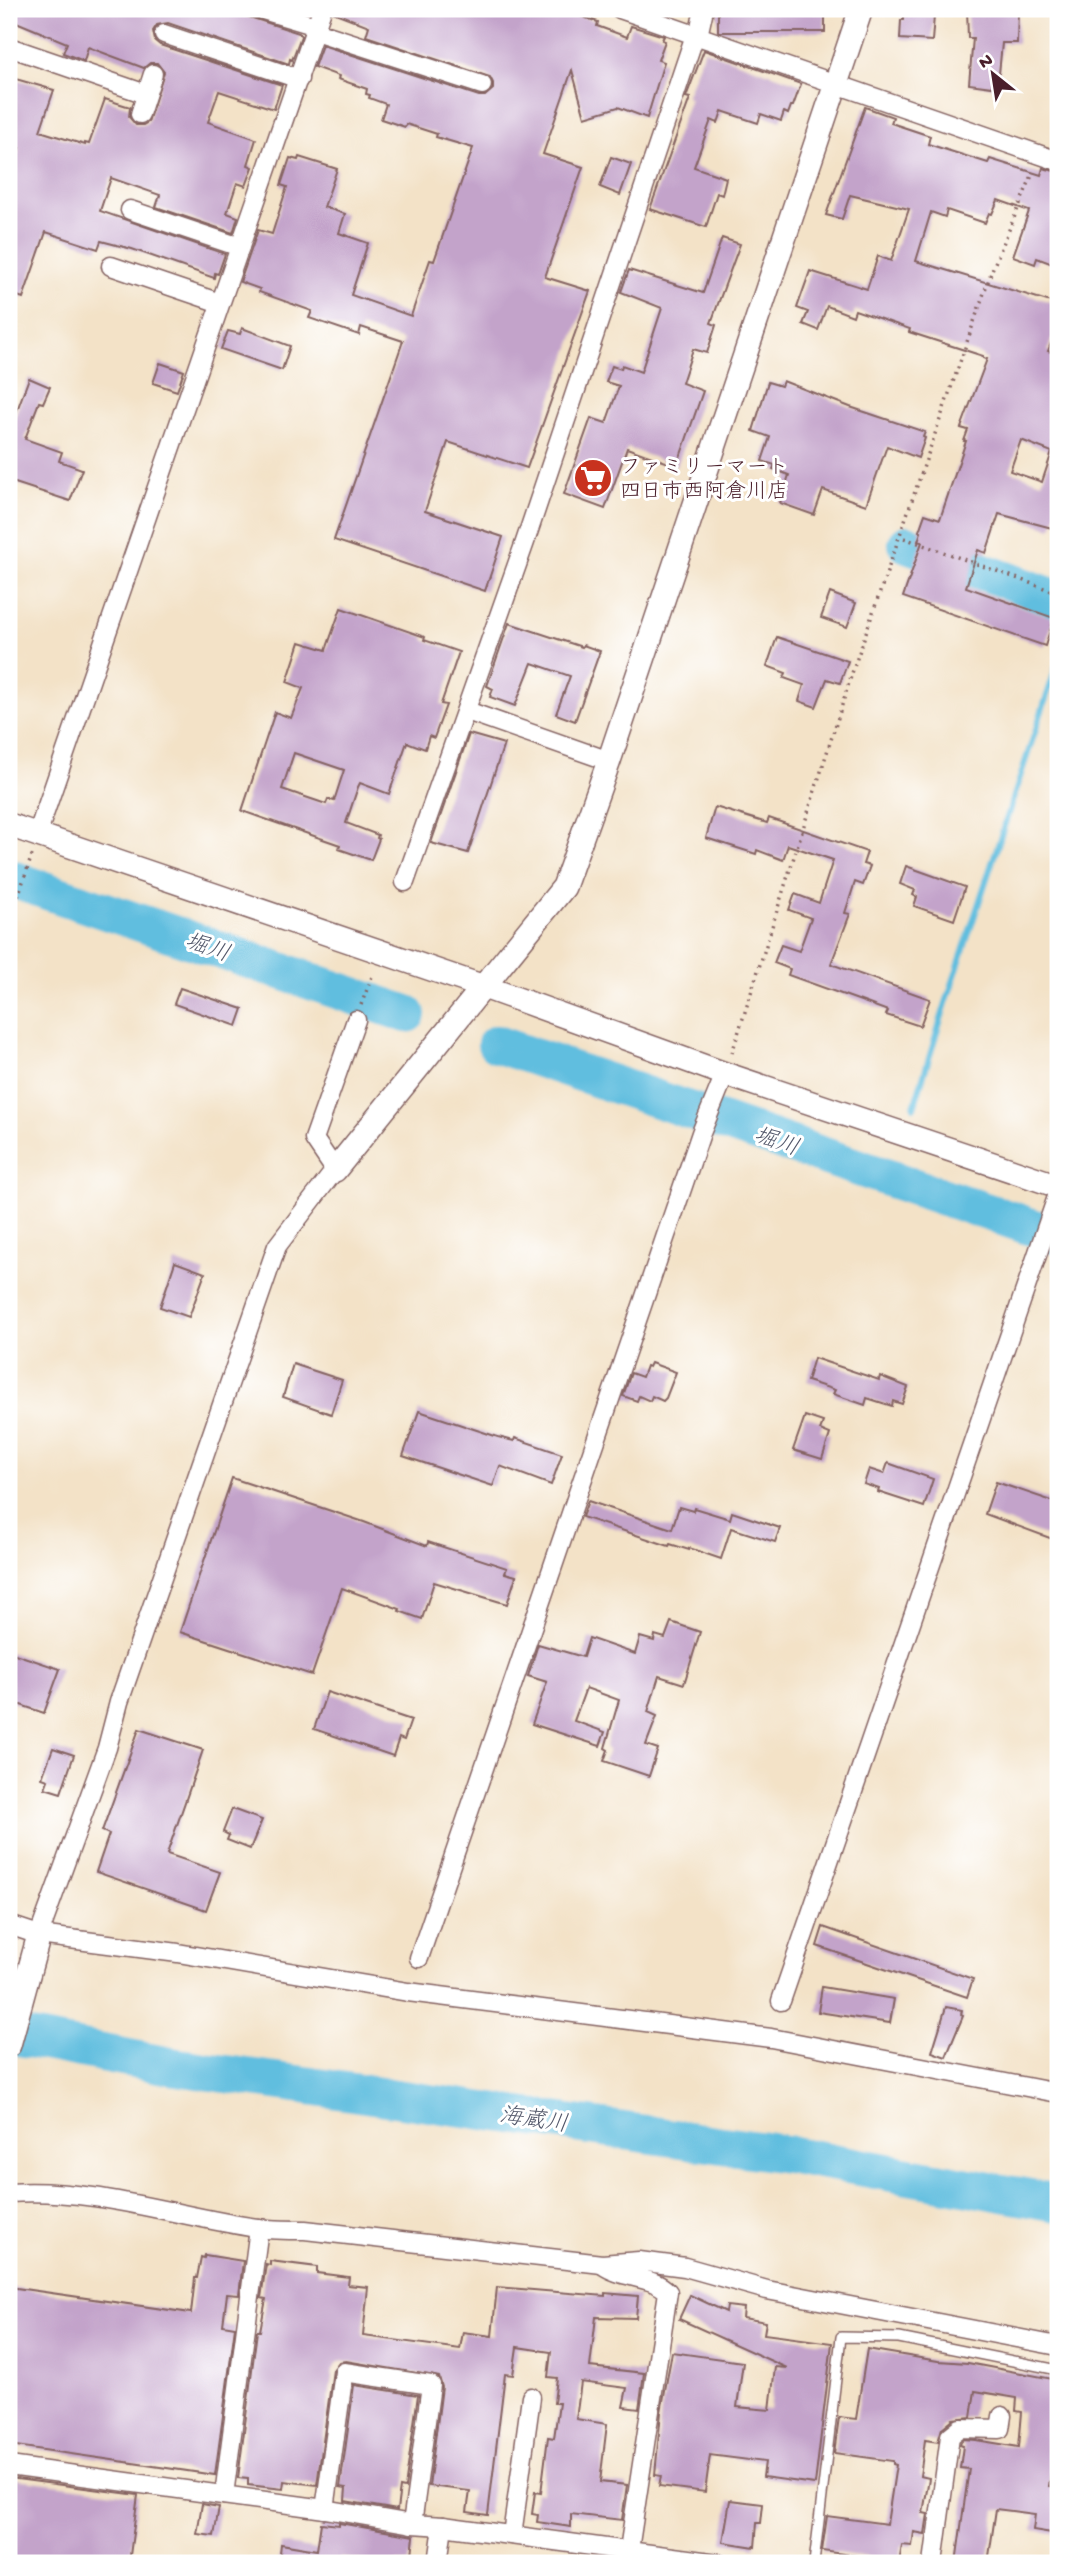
<svg xmlns="http://www.w3.org/2000/svg" width="1067" height="2572" font-family="'Gochi Hand','Klee One',sans-serif">
<style>
.lines{fill:none;stroke-linecap:round;stroke-linejoin:round}
.stream{stroke:#61bedf;stroke-width:6}
.river{stroke:#61bedf;stroke-width:38}
.building{fill:#c3a3ca;fill-rule:evenodd}
.service-casing{stroke:#856362;stroke-width:12}
.minor-casing{stroke:#856362;stroke-width:21}
.tertiary-casing{stroke:#856362;stroke-width:26}
.path{stroke:#856362;stroke-width:3.5;stroke-dasharray:2 5;stroke-linecap:butt}
.service{stroke:#fff;stroke-width:9}
.minor{stroke:#fff;stroke-width:18}
.tertiary{stroke:#fff;stroke-width:23}
.labels{text-anchor:middle;stroke-width:6;stroke-linejoin:round;paint-order:stroke}
.poi-label{font-size:21px;fill:#4a1f2b;stroke:#fff;text-anchor:start}
.water-label{font-size:23px;font-style:italic;fill:#52576a;stroke:#fff}
</style>
<rect width="100%" height="100%" fill="#fff"/>
<filter id="ink" filterUnits="userSpaceOnUse"><feTurbulence type="fractalNoise" baseFrequency=".0143" numOctaves="2"/><feDisplacementMap in="SourceGraphic" scale="14" xChannelSelector="R" yChannelSelector="G"/><feConvolveMatrix kernelMatrix="1 2 1 2 8 2 1 2 1" color-interpolation-filters="sRGB"/></filter>
<filter id="wash" filterUnits="userSpaceOnUse"><feTurbulence type="fractalNoise" baseFrequency=".00686" numOctaves="4" result="noise"/><feDisplacementMap in="SourceGraphic" scale="28" xChannelSelector="R" yChannelSelector="G"/><feGaussianBlur stdDeviation="1.57" result="paint"/><feColorMatrix in="noise" values="0 0 0 0 0 0 0 0 0 0 0 0 0 0 0 0 0 1.4 0 .05"/><feComposite in="paint" operator="in"/></filter>
<g filter="url(#wash)">
<rect width="100%" height="100%" fill="#f3e2c7"/>
<g class="lines">
<path class="stream" d="M914 1107 946 1003 1058 662"/>
<g class="river">
<path d="M907 544 1058 599"/>
<path d="M9 878 407 1014"/>
<path d="M496 1044 1058 1236"/>
<path d="M9 2035 170 2066 793 2155 1058 2203"/>
</g>
</g>
<g id="blocks">
<g class="building">
<path d="M9 9H235L234 12 299 33 301 36 292 60 290 59 289 64 168 23 157 25 153 31 155 41 160 45 282 85 274 109 219 91 208 122 256 139 248 165 253 167 246 186 237 183 227 213 238 217 233 233 156 207 160 195 111 178 100 211 225 254 218 274 215 273 214 278 132 249 101 241 98 249 46 232 23 298 9 293V189L17 165 14 164 19 148 9 145V77L54 90 40 131 85 145V143L89 144 105 99 130 107 129 117 136 125H143L148 122 164 72 157 63H150L144 68 88 47 84 61 63 53 67 43 9 19Z"/>
<path d="M333 9H570L568 12 598 22 597 26 627 37 631 26 664 36 662 40 665 41 658 60 664 62 647 118 618 107 585 117 572 70 543 154 583 167 545 277 590 291 527 468 448 442 425 511 503 537 485 591 334 540 403 341 361 327 359 335 309 318 312 311 259 292 260 289 240 282 258 230 272 234 287 187 281 185 290 158 298 160 299 157 337 169 324 207 345 214 339 233 368 243 351 295 411 316 430 260 434 261 473 148 436 137 437 134 406 124 405 127 381 119 386 104 369 98 370 95 366 94 367 89 338 79 339 76 314 67 322 45 479 96H485L493 89V83L490 77 366 36 369 26 333 12Z"/>
<path d="M718 9H811V13H825V32H720L718 31Z"/>
<path d="M967 9H1018L1017 43H1002L998 84 992 83V87L969 84 973 38H968Z"/>
<path d="M904 15 934 16 932 41 900 39 901 20H904Z"/>
<path d="M704 50 801 84 793 106H791L788 114 784 112 781 121 761 114 758 123 722 111 718 123 711 120 694 167 726 178 722 195 717 193 706 227 650 209 690 98 686 97Z"/>
<path d="M865 107 893 117 891 123 930 136 928 144 988 163 990 159 1041 175 1043 168 1058 172V266L1037 258 1035 264 1013 256 1029 211 998 200 992 214 989 213 985 223 947 210 945 217 931 212 916 261 1054 303 1053 307 1058 308V323L1048 351 1058 354V510L1052 528 999 514 986 553 978 550 966 587 1054 618 1045 646 903 597 922 542 918 541 921 532 919 531 925 514 940 519 966 441H964L968 430 961 428 987 359 983 358V356L909 332 910 329 855 310 853 316 827 306 818 330 803 324 808 312 797 308 810 271 867 289 878 256 891 261 909 209 850 195 842 219 826 215ZM1021 440 1052 452 1042 482 1010 471Z"/>
<path d="M611 157 631 164 620 195 600 187Z"/>
<path d="M722 238 740 244 711 323 716 325 707 353 693 349 682 383 703 391 677 466 627 448 605 509 564 494 591 418 606 423 619 386 606 382 612 366 621 369 622 365 641 372 662 308 621 292 629 270 703 293Z"/>
<path d="M242 328 290 346 282 370 221 349 228 331 240 334Z"/>
<path d="M160 363 184 371 177 391 153 383Z"/>
<path d="M29 378 50 387 43 403 39 402 25 439 62 452 59 461 82 469 70 501 9 481V432Z"/>
<path d="M783 381 850 407 925 432 923 437 925 438 918 458 887 446 866 505 823 490 814 515 780 503 789 475 773 469 775 465 762 461 770 437 753 431 768 382 781 386Z"/>
<path d="M830 593 856 603 847 627 821 618Z"/>
<path d="M341 608 425 637 424 640 459 652 441 704 446 705 434 738 429 736 425 749 407 742 389 794 360 783 358 787 346 823 378 835 377 838 379 839 371 860 339 849 340 845 242 811 275 712 291 718 303 688 287 682 300 642 326 650ZM294 753 344 770 334 801 328 799 326 804 282 789Z"/>
<path d="M509 623 582 647 583 645 600 651 575 721 556 714 570 676 532 663 515 706 490 697 493 689 487 686Z"/>
<path d="M777 637 848 661 840 683 827 679 816 707 799 701 804 685 784 678 786 673 767 666Z"/>
<path d="M469 734 504 744 468 853 431 843Z"/>
<path d="M715 807 767 823 769 818 867 852 863 864 870 866 863 885 855 882 845 913 850 914 831 964 930 999 920 1026 886 1015 888 1011 858 1000 788 975 790 969 774 963 781 945 799 951 811 918 789 910 795 894 819 903 833 860 788 845 783 860 757 850 756 854 706 838Z"/>
<path d="M906 866 965 887 954 920 914 906 917 897 913 895 915 890 900 884Z"/>
<path d="M180 988 243 1009 237 1026 174 1004Z"/>
<path d="M175 1262 205 1273 189 1317 160 1307Z"/>
<path d="M814 1358 879 1380 880 1376 908 1387 902 1404 893 1401 892 1406 867 1398 865 1405 833 1394 835 1390 807 1381Z"/>
<path d="M651 1363 676 1372 666 1398 663 1401 652 1396 650 1401 639 1396 637 1401 623 1396 631 1373 642 1377 646 1366 649 1367Z"/>
<path d="M293 1364 342 1380 331 1414 283 1397Z"/>
<path d="M419 1411 498 1437 514 1441 515 1438 562 1454 551 1485 500 1466 493 1486 403 1456Z"/>
<path d="M805 1416 823 1422 820 1430 830 1434 822 1459 793 1450Z"/>
<path d="M888 1463 933 1479 924 1507 878 1492 879 1489 864 1484 869 1469 884 1474Z"/>
<path d="M232 1478 364 1522 427 1546 428 1542 507 1568 505 1573 516 1576 507 1604 434 1582 422 1619 399 1611 400 1609 342 1588 312 1675 180 1632Z"/>
<path d="M996 1482 1058 1503V1541L985 1514Z"/>
<path d="M588 1501 672 1529 679 1507 693 1511 694 1508 730 1519 732 1512 780 1528 775 1542 731 1528 721 1559 689 1548V1550L670 1544 669 1546 582 1517Z"/>
<path d="M671 1622 700 1632 684 1684 659 1676 648 1712 657 1716 646 1745 658 1749 649 1776 604 1761 608 1750 605 1748 619 1700 586 1688 574 1721 605 1732 600 1746 532 1724 547 1682 528 1676 538 1644 583 1657 589 1638 635 1654 640 1637 654 1641 655 1635 665 1638Z"/>
<path d="M9 1652 60 1669 44 1713 9 1701Z"/>
<path d="M327 1692 411 1720 404 1740 399 1738 393 1756 314 1729Z"/>
<path d="M139 1729 203 1750 167 1854 220 1872 206 1910 96 1872 109 1834 102 1831Z"/>
<path d="M53 1748 74 1755 61 1793 45 1788 48 1780 42 1778Z"/>
<path d="M232 1809 262 1820 250 1849 227 1840 229 1835 223 1832Z"/>
<path d="M823 1927 973 1979 967 1997 817 1946Z"/>
<path d="M822 1987 894 1999 890 2023 818 2012Z"/>
<path d="M946 2007 962 2010 961 2015 963 2016 946 2057 932 2052Z"/>
<path d="M205 2255 243 2261 239 2295 227 2294 223 2325 235 2327 215 2475 9 2445V2287L191 2313 195 2278H197L201 2257 204 2258Z"/>
<path d="M270 2261 317 2267V2273L349 2277 348 2285 368 2287 363 2336 460 2349 463 2332 492 2336 497 2287 605 2296V2293L638 2296 636 2318 596 2317 590 2367 644 2373 639 2409 623 2407 627 2388 581 2382 576 2419 607 2424 600 2482 627 2485 622 2520 571 2514V2527L537 2522 538 2515 532 2514 535 2492 541 2493 548 2437 554 2438 559 2403H554L557 2378 548 2377 551 2352 517 2347 513 2375 505 2374 488 2515 467 2512 470 2491 429 2486 442 2387 439 2377 346 2361 339 2362 333 2370 317 2485 284 2481 283 2489 248 2485V2479L238 2478 257 2331H260L266 2299 261 2298 266 2264 270 2265Z"/>
<path d="M690 2295 726 2312 727 2306 744 2308 743 2318 766 2322 764 2334 832 2343 815 2484 763 2477 765 2462 710 2455 705 2492 659 2486 661 2476 655 2475 661 2412 672 2352 743 2362 737 2407 770 2410 775 2367 787 2368 679 2319Z"/>
<path d="M867 2349 938 2361 968 2363 1058 2380V2425L1049 2486 1058 2487V2534L1033 2530 1035 2514 996 2509 988 2563H956L969 2469 960 2468 963 2446 960 2445 961 2442 964 2439 976 2440 1019 2447 1022 2412 1016 2411 1017 2398 975 2391 971 2417 953 2419 942 2428 938 2442 925 2440 920 2476 929 2478 923 2513 928 2514 925 2534 914 2532 912 2546 902 2545 899 2563H879L880 2559 822 2551 827 2516 887 2524 896 2465 893 2464V2461L834 2453 839 2417 856 2419Z"/>
<path d="M354 2385 418 2395 405 2488 400 2487 397 2510 345 2501 346 2488 340 2487Z"/>
<path d="M9 2478 138 2495 129 2563H9Z"/>
<path d="M730 2500 763 2504 761 2523H757L755 2547 723 2542Z"/>
<path d="M202 2504 219 2507 214 2536 197 2534Z"/>
<path d="M321 2523 339 2525V2523L414 2536 412 2555H410L409 2563H384L340 2558 339 2563H279L281 2544 317 2550Z"/>
</g>
</g>
</g>
<g filter="url(#ink)">
<use href="#blocks" fill-opacity="0" stroke="#856362" stroke-width="2"/>
<g class="lines">
<defs>
<path id="service" d="M814 2563 841 2337 899 2338 1058 2370"/>
<g id="minor">
<path d="M259 9 316 26"/>
<path d="M620 9 1058 161"/>
<path d="M315 31 482 85"/>
<path d="M164 34 299 79"/>
<path d="M698 36 704 9"/>
<path d="M9 47 146 94"/>
<path d="M140 114 153 74"/>
<path d="M130 210 240 247"/>
<path d="M111 266 220 303"/>
<path d="M467 711 609 761"/>
<path d="M37 835 322 9"/>
<path d="M405 882 525 542 695 35"/>
<path d="M9 1925 39 1935 178 1953 408 1992 771 2038 1058 2093"/>
<path d="M39 1935 107 1748 119 1702 277 1246 335 1170 314 1139 356 1020"/>
<path d="M419 1958 701 1133 725 1074"/>
<path d="M781 2001 1058 1194"/>
<path d="M9 2193C93 2187 174 2216 257 2228 272 2230 289 2230 305 2230L602 2264 639 2261 685 2267 767 2290 1058 2346"/>
<path d="M603 2265C622 2279 652 2275 668 2292L627 2563"/>
<path d="M9 2466 325 2509 412 2524 443 2526 718 2563"/>
<path d="M224 2495 259 2228"/>
<path d="M325 2509 344 2372 431 2385 412 2524"/>
<path d="M512 2535 531 2397"/>
<path d="M438 2563 443 2526"/>
<path d="M933 2563 950 2436 960 2428 1000 2429 1002 2416"/>
</g>
<g id="tertiary">
<path d="M9 825 484 987 725 1074 1058 1186"/>
<path d="M335 1170 564 887 609 761 861 9"/>
<path d="M9 2045 39 1935"/>
</g>
</defs>
<use href="#service" class="service-casing"/>
<use href="#minor" class="minor-casing"/>
<use href="#tertiary" class="tertiary-casing"/>
<g class="path">
<path d="M904 538 1058 593"/>
<path d="M9 923 32 855"/>
<path d="M361 1005 373 974"/>
<path d="M732 1053 854 667 992 270 1033 173"/>
</g>
<use href="#service" class="service"/>
<use href="#minor" class="minor"/>
<use href="#tertiary" class="tertiary"/>
</g>
</g>
<defs>
<symbol id="supermarket-disc" viewBox="-11 -11 22 22"><circle r="9.5" fill="#c8321e" stroke="#fff"/><path d="M-6-5.5h2.5l.6 2H6L4.5 2H-2.5L-4.4-4H-6ZM-1.5 3.2a1.3 1.3 0 1 0 .1 0ZM3 3.2a1.3 1.3 0 1 0 .1 0Z" fill="#fff"/></symbol>
</defs>
<g fill-rule="evenodd">
<use href="#supermarket-disc" x="571" y="456" width="44" height="44"/>
</g>
<g class="labels">
<g class="poi-label">
<text x="620" y="473">ファミリーマート<tspan x="620" dy="24">四日市西阿倉川店</tspan></text>
</g>
<g class="water-label">
<text transform="translate(208 946) rotate(19)" y="8">堀川</text>
<text transform="translate(777 1140) rotate(19)" y="8">堀川</text>
<text transform="translate(534 2118) rotate(8)" y="8">海蔵川</text>
</g>
</g>
<rect width="1067" height="2572" fill="none" stroke="#fff" stroke-width="35"/>
<g transform="translate(993 74) rotate(330)" stroke="#ffffff" stroke-width="5" paint-order="stroke">
<path d="M0-5L12 26L0 18L-12 26Z" fill="#4a1f2b"/>
<text y="-10" font-size="19" font-weight="bold" text-anchor="middle" fill="#4a1f2b">N</text>
</g>
</svg>
